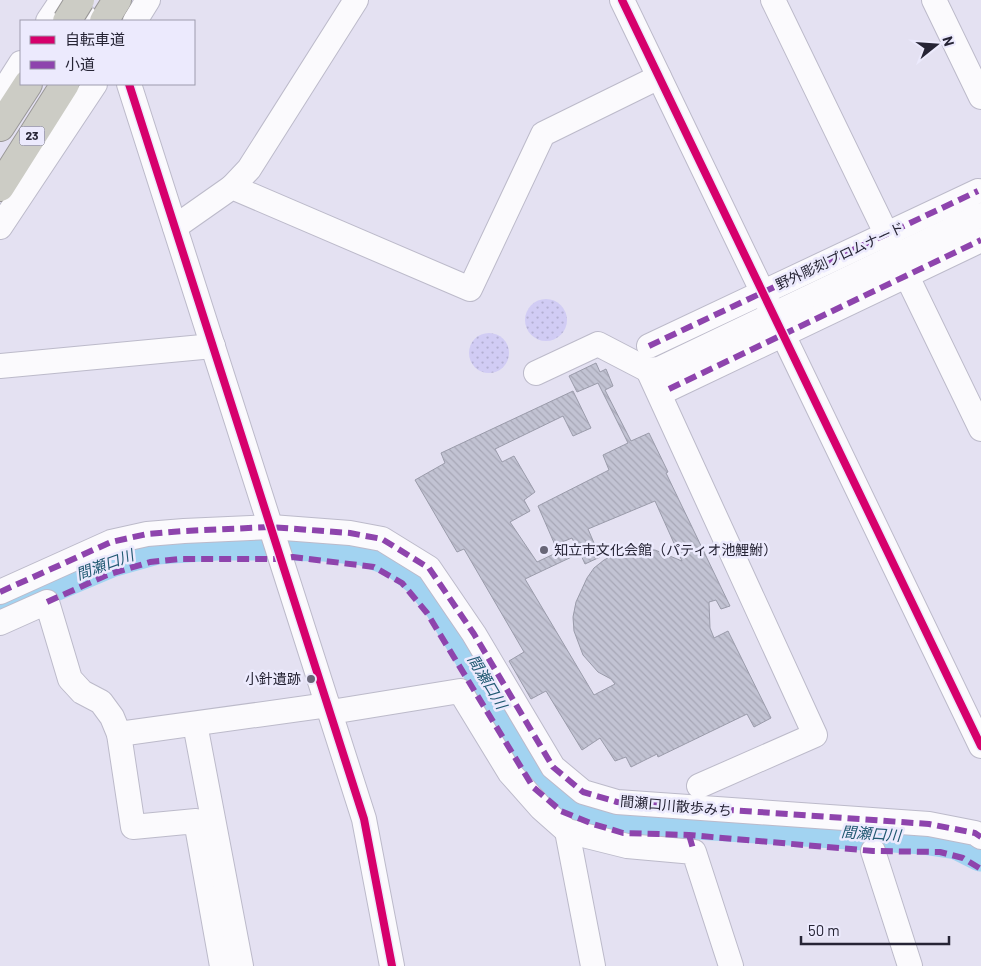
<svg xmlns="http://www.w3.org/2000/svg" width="981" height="966" font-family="Barlow,'Noto Sans JP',sans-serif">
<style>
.garden{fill:url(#garden-dots)}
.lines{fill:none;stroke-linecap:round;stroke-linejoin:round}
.river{stroke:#a2d3f1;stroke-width:35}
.building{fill:url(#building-back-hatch);stroke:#9a9baa;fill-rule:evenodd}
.minor-casing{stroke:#bcbaca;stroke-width:26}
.highway-casing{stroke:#999797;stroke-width:30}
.minor{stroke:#fbfafd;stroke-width:24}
.highway{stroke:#ccccc5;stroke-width:28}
.highway-bridge-casing{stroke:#999797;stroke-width:30;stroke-linecap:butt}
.highway-bridge{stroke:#ccccc5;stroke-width:28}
.quiet{stroke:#8e44ad;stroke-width:6;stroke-dasharray:12 6;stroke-linecap:butt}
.cycleway-casing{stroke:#eceafd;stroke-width:11}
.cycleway{stroke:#d6006c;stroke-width:8}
.poi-dot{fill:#686677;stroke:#eceafd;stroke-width:2}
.labels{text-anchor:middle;stroke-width:5;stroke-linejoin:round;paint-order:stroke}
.shield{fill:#eceafd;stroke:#615f71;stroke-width:1}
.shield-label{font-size:12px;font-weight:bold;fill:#262435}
.street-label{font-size:14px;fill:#262435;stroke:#eceafd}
.poi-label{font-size:14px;fill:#262435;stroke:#eceafd;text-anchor:start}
.water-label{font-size:15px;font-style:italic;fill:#215972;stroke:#eceafd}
</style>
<defs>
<pattern id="garden-dots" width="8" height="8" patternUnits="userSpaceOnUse" patternTransform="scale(1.25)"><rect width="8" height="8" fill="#d1ccf4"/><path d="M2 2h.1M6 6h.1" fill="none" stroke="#b3afd2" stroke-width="1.8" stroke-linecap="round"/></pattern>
<pattern id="building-back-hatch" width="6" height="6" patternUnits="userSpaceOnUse" patternTransform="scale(1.25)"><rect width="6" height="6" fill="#c2c3d3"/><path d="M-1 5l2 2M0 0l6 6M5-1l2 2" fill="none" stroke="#a7a7b6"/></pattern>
</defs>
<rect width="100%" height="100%" fill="#e4e1f2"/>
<g class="garden">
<circle cx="546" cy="320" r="21"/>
<circle cx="489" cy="353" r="20"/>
</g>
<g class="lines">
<path class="river" d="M0 607 111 560 157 547 217 543H262L325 544 363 548 395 560 421 580 442 607 543 776C569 800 589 812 624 817L923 837 957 842 981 854"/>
</g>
<path class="building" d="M596 363 600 372 606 369 613 386 605 390 631 441 649 433 668 472 666 473 730 606 721 609 716 600 709 602 710 628 714 638 728 631 771 718 754 727 747 714 658 757 657 754 631 767 626 757 615 761 600 738 582 750 546 691 531 699 509 661 524 652 464 549 457 552 415 480 445 463 441 453 573 391 591 428 573 436 563 416 495 449 502 462 514 456 535 492 524 500 530 511 510 522 537 562 575 544 572 538 555 545 538 506 609 470 603 455 628 443 598 383 577 392 569 376ZM655 501 682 561 655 550H630L616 554 604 560 594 568 587 578 576 602 573 617 574 631 583 655 598 672 611 679 615 684 594 695 525 579 580 553 585 564 600 557 588 529Z"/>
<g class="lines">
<defs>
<g id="minor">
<path d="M67 0 89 21"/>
<path d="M622 0 981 746"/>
<path d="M773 0 981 429"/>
<path d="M934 0 981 97"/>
<path d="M48 21 62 0"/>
<path d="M135 21 148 0"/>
<path d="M129 84 364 819 392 966"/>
<path d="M0 96 21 63"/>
<path d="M232 187 249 169 356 0"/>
<path d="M0 227 95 84"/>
<path d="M175 227 232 187 470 289 543 134 659 77"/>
<path d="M649 346 978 191"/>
<path d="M0 366 213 346"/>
<path d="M648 370 815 735 699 786"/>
<path d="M536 373 598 344 648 370 659 369 981 215"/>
<path d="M669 389 981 240"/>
<path d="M0 592 111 542 147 534 184 531 271 527 350 533 382 539 429 568 474 634 553 767 583 792 617 802 929 824 975 833 981 837"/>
<path d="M0 623 47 602 70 679 82 692 101 702 112 717 119 734 133 827 196 821 222 966"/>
<path d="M331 712 460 691 510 773 541 808 567 831 627 846 694 852 731 966"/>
<path d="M195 724 241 966"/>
<path d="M119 734 328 705"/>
<path d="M567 831 593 966"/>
<path d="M873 851 910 966"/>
</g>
<g id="highway">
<path d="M104 21 117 0"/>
<path d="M0 127 28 84"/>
<path d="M0 187 65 84"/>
</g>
</defs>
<use href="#minor" class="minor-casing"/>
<use href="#highway" class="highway-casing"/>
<use href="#minor" class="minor"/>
<use href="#highway" class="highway"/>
<defs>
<path id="highway-bridge" d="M67 21 80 0"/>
</defs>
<use href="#highway-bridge" class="highway-bridge-casing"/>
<use href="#highway-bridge" class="highway-bridge"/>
<g class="quiet">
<path d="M649 346 978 191"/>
<path d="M669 389 981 240"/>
<path d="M0 592 111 542 147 534 184 531 271 527 350 533 382 539 429 568 474 634 553 767 583 792 617 802 929 824 975 833 981 837"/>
<path d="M47 602 107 575 150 562 180 559H281L293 557 374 567 402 583 427 613 533 787 561 811 593 824 623 833 689 835 873 851 940 852 963 858 981 869"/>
<path d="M689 835 694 852"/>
</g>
<defs>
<g id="cycleway">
<path d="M622 0 981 746"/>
<path d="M129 84 364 819 392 966"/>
</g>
</defs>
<use href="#cycleway" class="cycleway-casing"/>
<use href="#cycleway" class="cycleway"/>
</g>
<g class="poi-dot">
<circle cx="544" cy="550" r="5"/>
<circle cx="311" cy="679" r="5"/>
</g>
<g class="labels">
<rect class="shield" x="19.5" y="126.5" width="25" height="19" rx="4"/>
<g class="shield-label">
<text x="32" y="140">23</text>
</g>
<g class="street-label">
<text transform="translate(840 256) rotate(-25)" y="5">野外彫刻プロムナード</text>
<text transform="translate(676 806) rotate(5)" y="5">間瀬口川散歩みち</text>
</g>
<g class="poi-label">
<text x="554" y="555">知立市文化会館（パティオ池鯉鮒）</text>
<text x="301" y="684" text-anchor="end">小針遺跡</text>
</g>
<g class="water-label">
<text transform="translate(105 565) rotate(-20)" y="5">間瀬口川</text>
<text transform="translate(487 682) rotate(59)" y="5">間瀬口川</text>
<text transform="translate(871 834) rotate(4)" y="5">間瀬口川</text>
</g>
</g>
<rect x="20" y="20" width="175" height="65" fill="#eceafd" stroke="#9d9bad"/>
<rect x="30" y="36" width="25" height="8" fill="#d6006c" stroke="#9d9bad"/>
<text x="65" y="45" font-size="15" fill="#262435">自転車道</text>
<rect x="30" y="61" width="25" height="8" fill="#8e44ad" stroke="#9d9bad"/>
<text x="65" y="70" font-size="15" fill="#262435">小道</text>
<g transform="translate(936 45) rotate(73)" stroke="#eceafd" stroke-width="4" paint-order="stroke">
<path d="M0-4L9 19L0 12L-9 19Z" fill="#262435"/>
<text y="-8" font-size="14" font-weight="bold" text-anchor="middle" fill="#262435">N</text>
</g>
<path d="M801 936v8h148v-8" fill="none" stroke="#262435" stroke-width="2.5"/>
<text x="808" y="936" font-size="15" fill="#262435" stroke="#eceafd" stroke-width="4" paint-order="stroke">50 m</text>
</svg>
